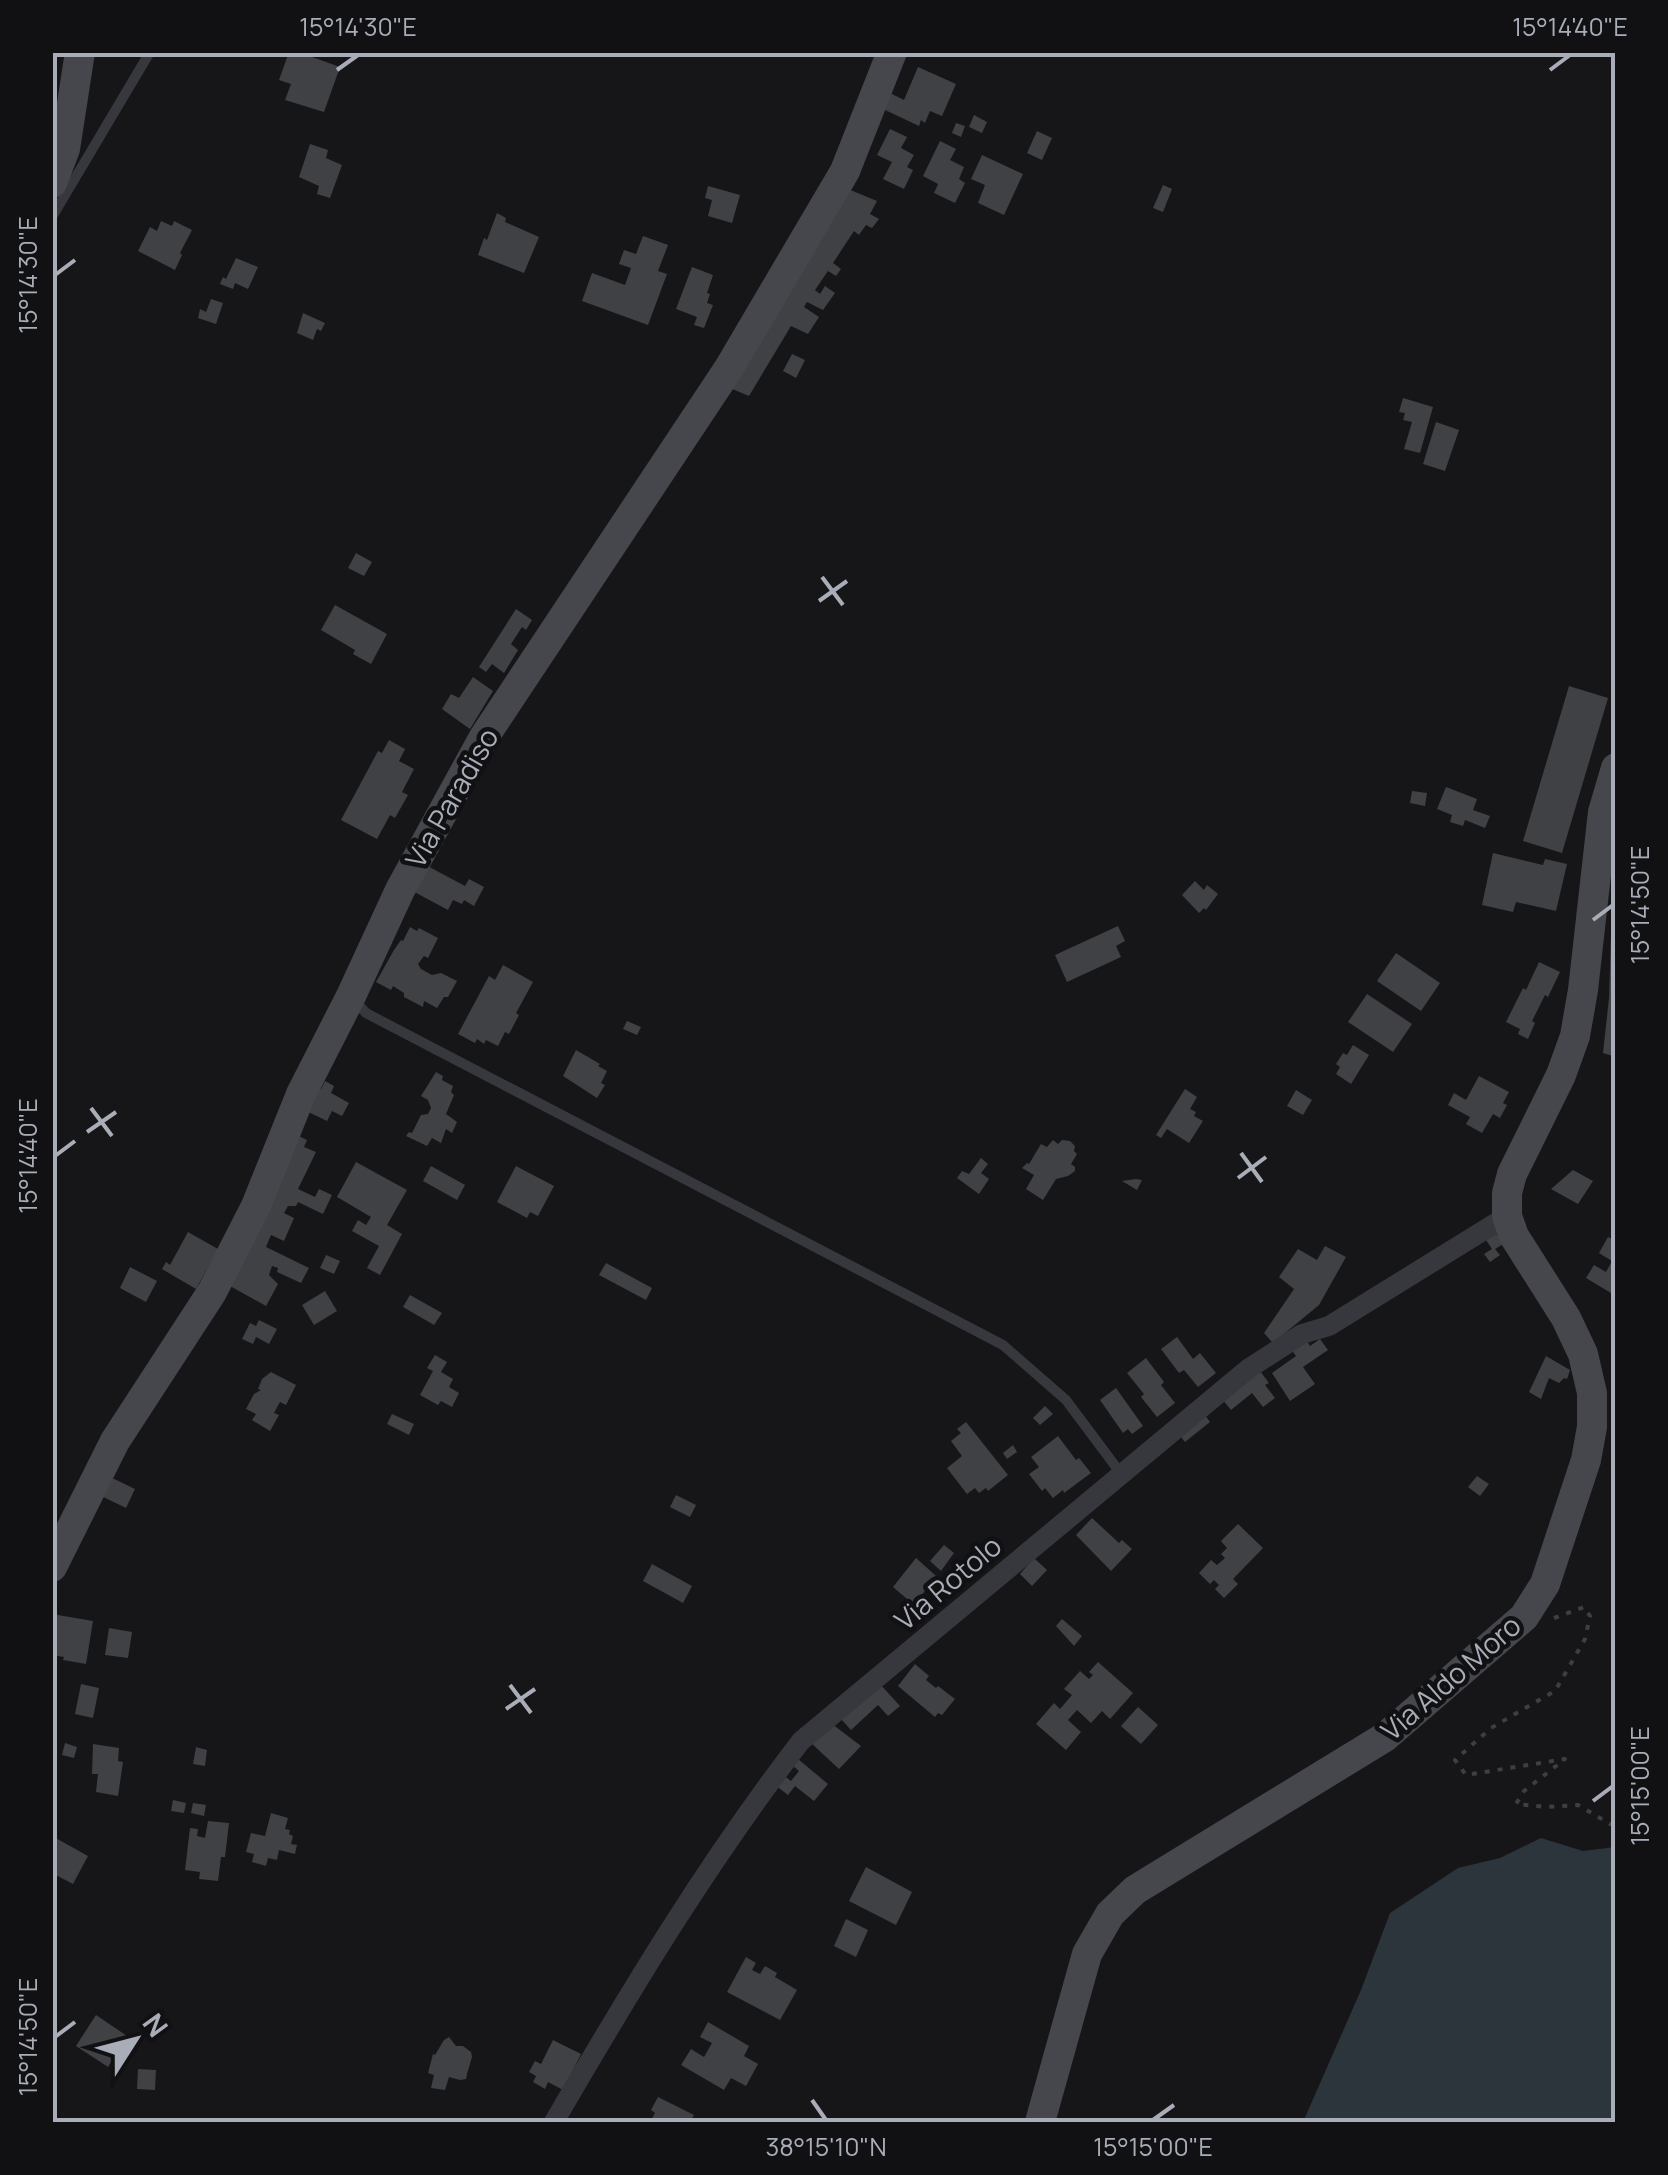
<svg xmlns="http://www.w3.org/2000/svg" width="1668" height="2175" font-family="Manrope,sans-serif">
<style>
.water{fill:#2c353c}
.building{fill:#404145}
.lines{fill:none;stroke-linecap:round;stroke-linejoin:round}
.path{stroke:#3d3f44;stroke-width:4;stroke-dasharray:5 8;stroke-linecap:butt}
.lane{stroke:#37383d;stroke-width:10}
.street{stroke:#37383d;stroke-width:20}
.secondary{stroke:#45474d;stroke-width:30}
.ticks{fill:none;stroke:#a8adb8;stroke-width:4}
.labels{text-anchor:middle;stroke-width:9;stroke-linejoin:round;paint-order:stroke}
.street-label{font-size:28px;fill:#a8adb8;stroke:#111113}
.neatline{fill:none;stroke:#a8adb8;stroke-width:4}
.ticks-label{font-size:25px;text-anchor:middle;fill:#a8adb8}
</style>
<rect width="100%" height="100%" fill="#161618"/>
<path class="water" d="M1541 1838 1583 1851 1615 1847V2122H1303L1361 1990 1390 1913 1458 1868 1500 1858Z"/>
<g class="building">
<path d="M289 52H298L340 67 324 112 285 100 291 84 279 80Z"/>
<path d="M918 67 956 84 942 116 930 111 925 123 921 120 919 126 883 109 890 93 904 100Z"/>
<path d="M974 115 987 122 982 133 969 127Z"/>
<path d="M956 123 965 126 961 137 952 133Z"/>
<path d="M890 129 907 137 901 148 914 155 907 167 913 170 904 189 883 179 892 162 877 155Z"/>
<path d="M1037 131 1052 138 1042 160 1027 153Z"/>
<path d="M940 141 956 149 950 160 964 167 959 179 965 183 955 203 934 193 938 184 923 176Z"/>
<path d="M310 144 328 150 326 158 342 165 330 198 317 194 319 186 299 177Z"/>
<path d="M982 155 1023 174 1004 215 978 203 985 185 971 179Z"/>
<path d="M1163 185 1172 189 1163 212 1153 208Z"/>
<path d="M708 186 740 195 732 223 708 216 712 200 705 198Z"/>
<path d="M848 189 877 201 870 214 879 219 872 228 866 225 859 235 854 231 833 263 841 269 836 276 828 271 815 290 820 294 825 286 835 293 823 310 807 302 804 307 819 317 808 334 791 326 749 396 725 386Z"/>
<path d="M497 213 506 218 505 222 539 237 524 273 478 255 484 238 487 240Z"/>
<path d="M161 221 172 226 174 221 192 230 180 253 182 255 175 270 138 251 150 227 157 231Z"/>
<path d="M643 236 668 245 658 271 667 274 648 325 582 301 592 273 625 285 631 268 619 264 624 250 636 254Z"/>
<path d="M236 258 258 267 248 289 235 283 233 289 220 284 223 277 226 279Z"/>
<path d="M692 267 713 275 707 293 710 294 707 303 713 305 704 328 694 325 697 317 676 309Z"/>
<path d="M211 299 223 303 216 324 198 318 200 309 206 312Z"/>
<path d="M303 313 325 323 321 331 317 329 313 340 297 333Z"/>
<path d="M792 354 805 360 796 378 783 371Z"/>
<path d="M1403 398 1433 407 1420 453 1404 449 1412 422 1403 420 1405 413 1399 412Z"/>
<path d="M1436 422 1459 430 1445 471 1423 464Z"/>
<path d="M356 553 372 562 364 576 348 568Z"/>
<path d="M335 605 387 634 371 664 353 654 355 650 321 630Z"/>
<path d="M516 609 532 620 526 630 522 627 511 644 518 650 504 673 492 664 486 672 479 667Z"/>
<path d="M473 677 493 691 470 729 442 709 451 694 459 698Z"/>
<path d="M1569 686 1608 698 1562 853 1523 841Z"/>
<path d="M389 740 405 749 399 761 414 769 402 792 408 795 395 818 390 815 377 839 341 820 378 751 382 753Z"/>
<path d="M1446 787 1477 799 1473 810 1490 816 1485 828 1465 820 1463 826 1450 822 1452 815 1437 809Z"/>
<path d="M1412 791 1427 793 1425 806 1410 803Z"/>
<path d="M1493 853 1543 865 1545 859 1567 864 1556 911 1516 902 1513 912 1482 905Z"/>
<path d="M420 862 465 886 469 879 484 887 474 906 464 900 462 904 453 900 448 910 407 888Z"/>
<path d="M1195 881 1204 890 1207 885 1218 894 1206 910 1204 908 1199 913 1182 895Z"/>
<path d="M1612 903H1616V1057L1603 1053 1609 998Z"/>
<path d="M1118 926 1125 941 1116 946 1121 957 1067 982 1055 955Z"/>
<path d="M410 927 417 931 419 928 438 938 428 958 424 956 418 964 421 969 432 975 441 973 457 981 448 997H444L437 1008 424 1001 423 1007 404 997V993L393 986 391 990 376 982 394 950 401 940 403 941Z"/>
<path d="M1396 953 1440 983 1421 1011 1377 981Z"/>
<path d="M1539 962 1560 972 1548 997 1545 995 1532 1021 1535 1023 1528 1039 1518 1034 1520 1029 1506 1022 1523 988 1526 990Z"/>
<path d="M503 965 533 982 516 1013 519 1015 509 1034 505 1032 498 1046 486 1040 484 1044 477 1039 475 1043 458 1034 489 976 495 980Z"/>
<path d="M1367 994 1412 1024 1393 1052 1348 1022Z"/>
<path d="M627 1021 641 1027 637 1035 623 1029Z"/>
<path d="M1353 1045 1369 1055 1351 1084 1336 1074 1340 1067 1336 1064 1343 1053 1347 1055Z"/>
<path d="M576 1050 600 1064 598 1066 607 1071 601 1083 605 1085 597 1098 563 1076Z"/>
<path d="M436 1072 443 1076 442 1080 453 1086 451 1092 454 1095 446 1114 457 1122 452 1133 446 1129 441 1143 432 1138 427 1146 406 1136 409 1132 412 1133 421 1115 428 1114 431 1108 428 1100 421 1096Z"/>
<path d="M1479 1076 1509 1092 1503 1103 1507 1105 1500 1118 1493 1114 1482 1133 1466 1124 1470 1117 1448 1105 1454 1093 1466 1100Z"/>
<path d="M325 1081 334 1086 331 1093 349 1103 342 1116 332 1111 327 1121 300 1108 312 1084 321 1089Z"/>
<path d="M1185 1089 1197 1097 1190 1109 1196 1112 1194 1116 1203 1121 1189 1143 1167 1129 1161 1138 1156 1135Z"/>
<path d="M1296 1090 1312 1100 1303 1115 1287 1106Z"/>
<path d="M290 1132 307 1140 304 1147 316 1152 298 1189 315 1197 319 1189 332 1195 323 1214 298 1202 296 1206H288L284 1213 294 1218 284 1241 271 1235 266 1247 309 1268 301 1283 277 1272 278 1268 272 1266 269 1275 278 1284 266 1306 221 1281Z"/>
<path d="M1053 1140 1058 1144 1062 1140 1070 1141 1075 1146 1074 1151 1077 1154 1071 1164 1075 1167V1171L1068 1176 1056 1179 1043 1200 1026 1189 1034 1175 1022 1168 1027 1163 1029 1164 1041 1144 1047 1147Z"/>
<path d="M981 1158 988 1164 981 1173 989 1179 979 1194 957 1178 962 1171 969 1174Z"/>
<path d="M356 1162 407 1190 387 1225 402 1234 380 1275 367 1268 379 1246 352 1231 358 1220 366 1225 371 1217 337 1197Z"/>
<path d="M431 1166 465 1185 457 1200 423 1181Z"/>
<path d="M516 1166 554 1186 538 1216 530 1212 527 1218 497 1202Z"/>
<path d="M1573 1170 1593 1181 1578 1204 1551 1189Z"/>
<path d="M1136 1179 1142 1180 1137 1190 1122 1181Z"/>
<path d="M188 1232 218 1249 196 1289 162 1269 166 1262 170 1265Z"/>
<path d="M1496 1233 1505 1243 1495 1249 1500 1255 1490 1262 1484 1254 1492 1249 1484 1237Z"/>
<path d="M1608 1237 1616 1241V1296L1586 1278 1594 1265 1606 1272 1612 1261 1599 1253Z"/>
<path d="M1325 1246 1346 1257 1319 1305 1273 1343 1264 1333 1294 1289 1279 1277 1298 1249 1317 1260Z"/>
<path d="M326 1255 340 1261 334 1274 320 1268Z"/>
<path d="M606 1263 652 1288 646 1300 599 1275Z"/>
<path d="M130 1267 157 1281 146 1302 120 1288Z"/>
<path d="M325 1291 337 1311 314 1325 302 1305Z"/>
<path d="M410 1295 442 1313 434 1325 403 1307Z"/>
<path d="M259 1320 277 1329 269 1344 256 1337 253 1344 242 1339 250 1323 256 1326Z"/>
<path d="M1177 1337 1193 1359 1200 1353 1216 1373 1198 1387 1184 1370 1179 1373 1161 1349Z"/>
<path d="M1306 1339 1310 1346 1320 1339 1328 1350 1303 1367 1315 1384 1290 1401 1272 1373 1296 1356 1291 1349Z"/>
<path d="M435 1355 447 1362 441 1372 453 1379 449 1387 459 1393 452 1407 441 1401 438 1405 420 1395 433 1371 427 1368Z"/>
<path d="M1546 1356 1570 1370 1567 1379 1564 1378 1559 1383 1549 1378 1541 1399 1529 1392Z"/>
<path d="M1146 1358 1164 1382 1161 1385 1175 1403 1157 1417 1141 1397 1144 1394 1127 1373Z"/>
<path d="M1260 1371 1269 1383 1265 1385 1275 1398 1263 1407 1252 1393 1231 1410 1222 1399Z"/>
<path d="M271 1372 296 1385 286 1405 280 1402 274 1413 279 1415 270 1431 252 1420 256 1414 246 1409 254 1394 261 1390 258 1389 262 1379Z"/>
<path d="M1116 1388 1143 1426 1132 1434 1128 1429 1123 1433 1100 1400Z"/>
<path d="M1045 1406 1053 1414 1040 1425 1033 1418Z"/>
<path d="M392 1414 414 1424 409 1435 387 1424Z"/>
<path d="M1204 1414 1210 1422 1185 1442 1178 1433Z"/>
<path d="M966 1422 1008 1475 988 1491 986 1488 979 1493 975 1488 967 1494 947 1468 962 1456 951 1441 961 1433 957 1429Z"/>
<path d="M1058 1436 1076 1460 1079 1458 1091 1473 1064 1493 1063 1490 1053 1498 1045 1488 1042 1491 1029 1474 1039 1467 1031 1457Z"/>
<path d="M1013 1445 1017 1452 1007 1459 1003 1453Z"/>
<path d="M106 1475 135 1489 126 1508 97 1494Z"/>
<path d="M1477 1476 1489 1484 1480 1496 1468 1487Z"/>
<path d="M676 1495 696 1505 690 1517 670 1507Z"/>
<path d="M1092 1518 1119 1543 1122 1540 1132 1549 1111 1571 1076 1535Z"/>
<path d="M1238 1524 1263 1548 1233 1579 1238 1584 1224 1598 1215 1589 1219 1585 1214 1580 1210 1584 1199 1573 1211 1560 1217 1565 1225 1558 1221 1554 1227 1548 1221 1541Z"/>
<path d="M944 1545 954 1553 941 1571 930 1561Z"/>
<path d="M916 1558 936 1576 914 1605 893 1587Z"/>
<path d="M1034 1558 1047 1570 1032 1586 1020 1574Z"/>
<path d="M652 1564 692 1586 683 1603 643 1581Z"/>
<path d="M52 1614 93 1621 86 1664 63 1660 64 1657 52 1655Z"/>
<path d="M1062 1619 1082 1636 1074 1646 1056 1626Z"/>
<path d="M109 1628 132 1632 128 1658 105 1655Z"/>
<path d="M1098 1662 1133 1693 1110 1719 1102 1711 1091 1723 1077 1710 1068 1720 1081 1732 1066 1750 1036 1724 1054 1703 1060 1709 1072 1695 1064 1689 1080 1671 1089 1679 1093 1675 1089 1672Z"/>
<path d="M915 1664 929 1676 926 1680 936 1688 938 1686 955 1699 942 1715 938 1713 935 1717 898 1686Z"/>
<path d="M81 1684 99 1688 93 1718 75 1714Z"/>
<path d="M880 1684 900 1706 888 1716 878 1705 851 1730 841 1719Z"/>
<path d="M1138 1707 1158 1725 1141 1744 1121 1726Z"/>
<path d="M832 1724 861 1746 839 1769 810 1742Z"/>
<path d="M65 1743 77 1747 74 1758 62 1755Z"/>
<path d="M93 1744 119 1748 118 1761 123 1762 118 1796 96 1792 98 1774H92Z"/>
<path d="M196 1747 207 1750 205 1766 193 1764Z"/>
<path d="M798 1759 828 1784 814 1801 795 1786 788 1795 775 1785 783 1775 791 1781 799 1771 792 1765Z"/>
<path d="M173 1800 186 1803 184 1813 171 1811Z"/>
<path d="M193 1803 206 1805 204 1816 191 1813Z"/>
<path d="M271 1813 288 1818 285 1829 290 1830 289 1834 293 1836 291 1844 297 1845 295 1854 279 1850 277 1860 268 1858 266 1866 252 1862 254 1854 246 1852 251 1833 265 1836Z"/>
<path d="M208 1821 229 1823 225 1857H221L218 1881 199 1879 200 1872 185 1870 190 1828 198 1829 197 1836 205 1838Z"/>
<path d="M52 1836 88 1856 73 1884 52 1873Z"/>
<path d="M866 1867 912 1892 896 1925 849 1901Z"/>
<path d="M846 1919 868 1930 856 1957 834 1946Z"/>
<path d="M746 1957 756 1963 752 1970 760 1974 765 1966 777 1973 775 1977 797 1990 780 2020 727 1992Z"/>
<path d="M96 2015 127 2036 108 2067 76 2046Z"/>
<path d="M708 2022 749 2046 744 2056 758 2064 746 2086 731 2078 724 2090 681 2065 691 2049 704 2057 712 2043 700 2037Z"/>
<path d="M449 2037 456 2046H463L471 2052 472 2057 467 2074 466 2079 460 2080 449 2077 445 2090 431 2088 434 2075 428 2073 433 2054 435 2055 444 2040Z"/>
<path d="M553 2040 581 2054 563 2090 548 2082 545 2089 533 2082 536 2076 529 2072 535 2061 541 2064Z"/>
<path d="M138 2069 156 2070 155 2090 137 2089Z"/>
<path d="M658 2097 694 2115 690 2122H650L655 2113 651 2110Z"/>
</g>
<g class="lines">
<path class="path" d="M1554 1618 1584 1607 1590 1616 1585 1639 1555 1691 1491 1728 1455 1760 1466 1775 1565 1759 1524 1791 1516 1804 1546 1807 1578 1805 1610 1824H1616"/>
<g class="lane">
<path d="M52 217 150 52"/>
<path d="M355 1001 366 1013 1003 1345 1066 1400 1122 1475"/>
</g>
<path class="street" d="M554 2122C630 1991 708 1862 801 1741L1248 1369 1302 1334 1329 1326 1507 1216"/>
<g class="secondary">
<path d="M52 183 65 149 80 52"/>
<path d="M52 1567 115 1441 212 1292 256 1206 301 1094 351 996 400 890 484 737 729 368 845 171 892 52"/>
<path d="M1040 2122 1087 1954 1110 1914 1135 1890 1385 1737 1524 1617 1545 1584 1586 1460 1592 1427V1393L1583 1354 1566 1318 1514 1236 1507 1216V1193L1512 1174 1561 1075 1575 1036 1583 990 1603 812 1616 768"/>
</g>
</g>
<path class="ticks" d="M337 70 358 55M1550 70 1570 55M55 275 75 260M822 577 843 605M819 601 847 581M1593 920 1613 905M91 1108 112 1136M87 1132 116 1112M1241 1153 1262 1182M55 1156 75 1141M1238 1178 1266 1157M510 1685 531 1713M506 1709 535 1689M1593 1801 1613 1786M55 2037 75 2022M812 2100 826 2120M1153 2120 1174 2105"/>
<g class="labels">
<g class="street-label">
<text transform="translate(452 798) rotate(-60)" y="10">Via Paradiso</text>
<text transform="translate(948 1583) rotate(-40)" y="10">Via Rotolo</text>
<text transform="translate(1451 1678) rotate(-41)" y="10">Via Aldo Moro</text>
</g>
</g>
<rect width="1668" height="2175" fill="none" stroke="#111113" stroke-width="110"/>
<g transform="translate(135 2040) rotate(54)" stroke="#111113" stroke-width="8" paint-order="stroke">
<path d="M0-8L18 38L0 25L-18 38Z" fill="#a8adb8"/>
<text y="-15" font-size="28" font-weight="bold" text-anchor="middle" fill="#a8adb8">N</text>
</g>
<rect x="55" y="55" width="1558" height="2065" class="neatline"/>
<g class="ticks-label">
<text x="358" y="36">15°14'30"E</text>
<text x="1570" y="36">15°14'40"E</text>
<text transform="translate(28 275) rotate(-90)" y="9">15°14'30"E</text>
<text transform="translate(1640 905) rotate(-90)" y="9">15°14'50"E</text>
<text transform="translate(28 1156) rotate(-90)" y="9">15°14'40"E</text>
<text transform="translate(1640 1786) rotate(-90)" y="9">15°15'00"E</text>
<text transform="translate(28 2037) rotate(-90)" y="9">15°14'50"E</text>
<text x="826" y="2156">38°15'10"N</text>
<text x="1153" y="2156">15°15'00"E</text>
</g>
</svg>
